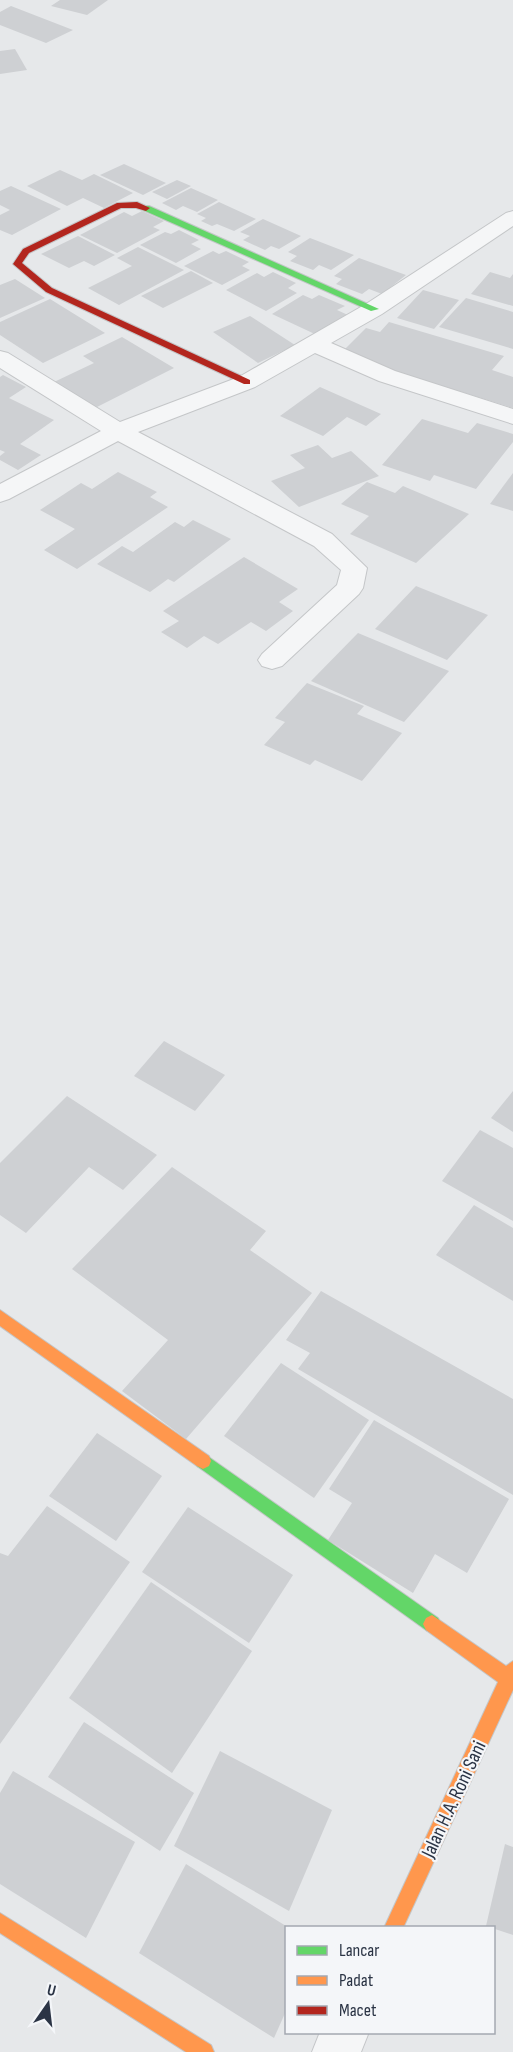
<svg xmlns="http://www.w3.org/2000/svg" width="513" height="2052" font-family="'Sofia Sans Condensed',sans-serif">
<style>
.building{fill:#ced0d3}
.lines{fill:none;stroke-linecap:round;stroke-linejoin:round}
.street-casing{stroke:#c4c6c8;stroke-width:2}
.fast-casing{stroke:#c4c6c8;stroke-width:2}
.slow-casing{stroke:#c4c6c8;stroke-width:2}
.jam-casing{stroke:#c4c6c8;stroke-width:2}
.street{fill:#f5f6f7;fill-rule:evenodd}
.fast{fill:#63d668;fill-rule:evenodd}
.slow{fill:#ff974d;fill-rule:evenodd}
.jam{fill:#b3261e;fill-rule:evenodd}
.labels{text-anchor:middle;stroke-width:4.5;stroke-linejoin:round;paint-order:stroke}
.near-street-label{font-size:20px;fill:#2b3445;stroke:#f4f6f9}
</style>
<rect width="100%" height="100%" fill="#e6e8ea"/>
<g class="building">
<path d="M60 0H108L87 15 51 6Z"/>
<path d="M11 6 73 30 46 43 0 25V12Z"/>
<path d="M15 49 27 70 0 74V51Z"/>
<path d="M124 164 166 183 143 195 100 175Z"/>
<path d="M60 170 82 180 94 174 133 193 104 208 83 198 67 206 27 186Z"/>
<path d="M177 180 191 186 167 199 152 192Z"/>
<path d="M11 186 61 209 12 235 0 230V215L10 210 0 205V191Z"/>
<path d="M191 188 218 200 197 212 183 206 176 210 162 203Z"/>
<path d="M219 202 256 219 234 231 217 224 212 226 201 221 206 218 197 214Z"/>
<path d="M142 211 164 221 153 227 160 230 117 253 80 235 124 212 132 216Z"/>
<path d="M263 219 301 236 279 249 271 246 265 250 243 240 250 236 240 232Z"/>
<path d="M179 230 199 240 191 244 201 249 176 263 140 245 165 232 171 234Z"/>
<path d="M78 236 115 255 94 266 84 261 69 268 41 254Z"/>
<path d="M310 238 354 255 331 270 319 265 313 270 290 261 297 256 288 252Z"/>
<path d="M138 247 184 270 119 305 88 288 132 266 117 258Z"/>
<path d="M213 251 219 254 226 251 249 262 242 266 250 270 222 285 184 266Z"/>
<path d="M359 258 406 275 382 294 369 289 362 294 336 284 342 279 334 276Z"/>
<path d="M191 271 213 283 163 308 141 296Z"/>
<path d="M273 272 296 283 288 288 297 293 266 311 226 290 257 273 264 277Z"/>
<path d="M490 272 510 278 513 274V306L471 294Z"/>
<path d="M15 279 45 298 0 318V285Z"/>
<path d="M423 290 459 300 434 329 397 318Z"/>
<path d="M303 295 312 299 319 295 345 306 337 310 350 316 319 336 272 314Z"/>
<path d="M466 298 513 312V349L439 327Z"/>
<path d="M50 299 105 333 43 363 0 335V322Z"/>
<path d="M250 316 295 345 258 363 213 332Z"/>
<path d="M389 322 504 356 492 370 513 377V408L340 354 366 328 380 332Z"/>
<path d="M122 337 174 368 95 408 54 382 94 363 83 356Z"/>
<path d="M3 375 26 387 9 398 54 420 20 444 41 455 18 470 0 460V456L5 452 0 450V377Z"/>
<path d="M320 387 381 414 366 426 347 417 323 436 280 416Z"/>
<path d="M422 419 468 433 477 423 513 434V442L476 489 434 475 430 481 382 465Z"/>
<path d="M318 445 332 458 351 451 379 476 299 507 271 481 305 468 290 455Z"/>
<path d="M118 472 157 492 150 497 168 507 77 569 44 550 75 529 40 510 81 483 92 489Z"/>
<path d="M513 473V511L490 504Z"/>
<path d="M367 482 395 493 403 486 469 514 416 563 350 534 369 516 341 504Z"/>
<path d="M193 520 231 539 174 582 168 579 150 592 97 564 122 546 133 552 175 522 184 527Z"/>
<path d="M244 557 298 589 279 602 293 611 266 631 251 622 218 644 204 636 187 648 161 632 179 621 163 611Z"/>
<path d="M416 586 488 615 447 660 375 629Z"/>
<path d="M358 633 449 671 404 722 311 681Z"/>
<path d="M307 683 364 706 357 714 402 733 362 781 315 760 310 765 264 745 285 722 275 718Z"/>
<path d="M164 1041 225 1075 195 1111 134 1076Z"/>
<path d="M513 1091V1132L491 1118Z"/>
<path d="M67 1096 157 1155 123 1190 89 1167 26 1233 0 1215V1163Z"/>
<path d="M480 1130 513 1148V1221L442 1181Z"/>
<path d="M172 1167 266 1231 250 1250 312 1293 186 1439 122 1391 168 1340 72 1269Z"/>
<path d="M474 1205 513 1228V1301L436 1255Z"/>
<path d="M321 1291 513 1399V1495L298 1369 310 1353 286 1340Z"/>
<path d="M281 1363 369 1420 314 1498 224 1436Z"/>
<path d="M374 1420 509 1499 467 1573 435 1554 413 1593 328 1540 352 1503 329 1489Z"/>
<path d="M97 1433 162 1476 116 1541 49 1496Z"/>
<path d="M47 1506 130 1562 0 1744V1553L8 1556Z"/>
<path d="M188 1507 293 1575 249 1643 142 1572Z"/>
<path d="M151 1582 252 1651 172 1773 69 1698Z"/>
<path d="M84 1722 194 1793 160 1851 48 1777Z"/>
<path d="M220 1751 332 1810 289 1911 174 1846Z"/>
<path d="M13 1771 135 1842 86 1938 0 1884V1793Z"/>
<path d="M505 1844 513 1847V1935L486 1926Z"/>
<path d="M186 1864 286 1926V2011L274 2038 139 1953Z"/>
</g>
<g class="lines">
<defs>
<g id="street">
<path d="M513 211V226L382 314 331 343 395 371 513 409V424L379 381 315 353 255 387 138 432 332 534 367 568 363 588 359 594 282 666 272 669 262 666 258 660 262 654 337 585 341 570 314 546 118 441 9 499 0 502V484L101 431 0 368V351L8 353 120 422 239 377 366 304 506 213Z"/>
<path d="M320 2032H369L361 2052H312Z"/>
</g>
<g id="fast">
<path d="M143 206H149L379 309 371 311 143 210Z"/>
<path d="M203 1453 438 1618 441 1624 438 1630 432 1633 426 1630 197 1466 195 1461 197 1456Z"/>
</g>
<g id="slow">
<path d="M0 1310 209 1456 211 1461 209 1466 203 1469 197 1466 0 1326Z"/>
<path d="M432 1615 506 1666 513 1661V1690L403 1928H384L498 1682 426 1630 423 1624 426 1618Z"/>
<path d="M0 1913 211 2045 214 2052H186L0 1933Z"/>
</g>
<path id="jam" d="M137 202 150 208 146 211 136 208H121L29 253 22 263 52 288 250 380V384H244L46 292 13 264 23 249 117 203Z"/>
</defs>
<use href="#street" class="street-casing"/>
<use href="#fast" class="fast-casing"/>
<use href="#slow" class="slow-casing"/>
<use href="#jam" class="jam-casing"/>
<use href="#street" class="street"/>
<use href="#fast" class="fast"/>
<use href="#slow" class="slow"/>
<use href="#jam" class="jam"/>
</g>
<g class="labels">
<g class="near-street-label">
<text transform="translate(453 1799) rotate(-65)" y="7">Jalan H.A. Roni Sani</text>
</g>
</g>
<rect x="285" y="1926" width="210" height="108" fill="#f4f6f9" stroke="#a4a8b1" stroke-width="1.5"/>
<rect x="297" y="1946" width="30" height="9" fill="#63d668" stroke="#a4a8b1" stroke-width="1.5"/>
<text x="339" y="1956" font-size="18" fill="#2b3445">Lancar</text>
<rect x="297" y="1976" width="30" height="9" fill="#ff974d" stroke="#a4a8b1" stroke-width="1.5"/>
<text x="339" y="1986" font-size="18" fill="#2b3445">Padat</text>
<rect x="297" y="2006" width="30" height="9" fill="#b3261e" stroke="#a4a8b1" stroke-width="1.5"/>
<text x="339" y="2016" font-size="18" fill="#2b3445">Macet</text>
<g transform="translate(48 2004) rotate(14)" stroke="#f4f6f9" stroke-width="4.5" paint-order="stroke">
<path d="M0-4.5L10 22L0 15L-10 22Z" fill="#2b3445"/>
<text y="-9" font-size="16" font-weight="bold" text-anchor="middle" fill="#2b3445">U</text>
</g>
</svg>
